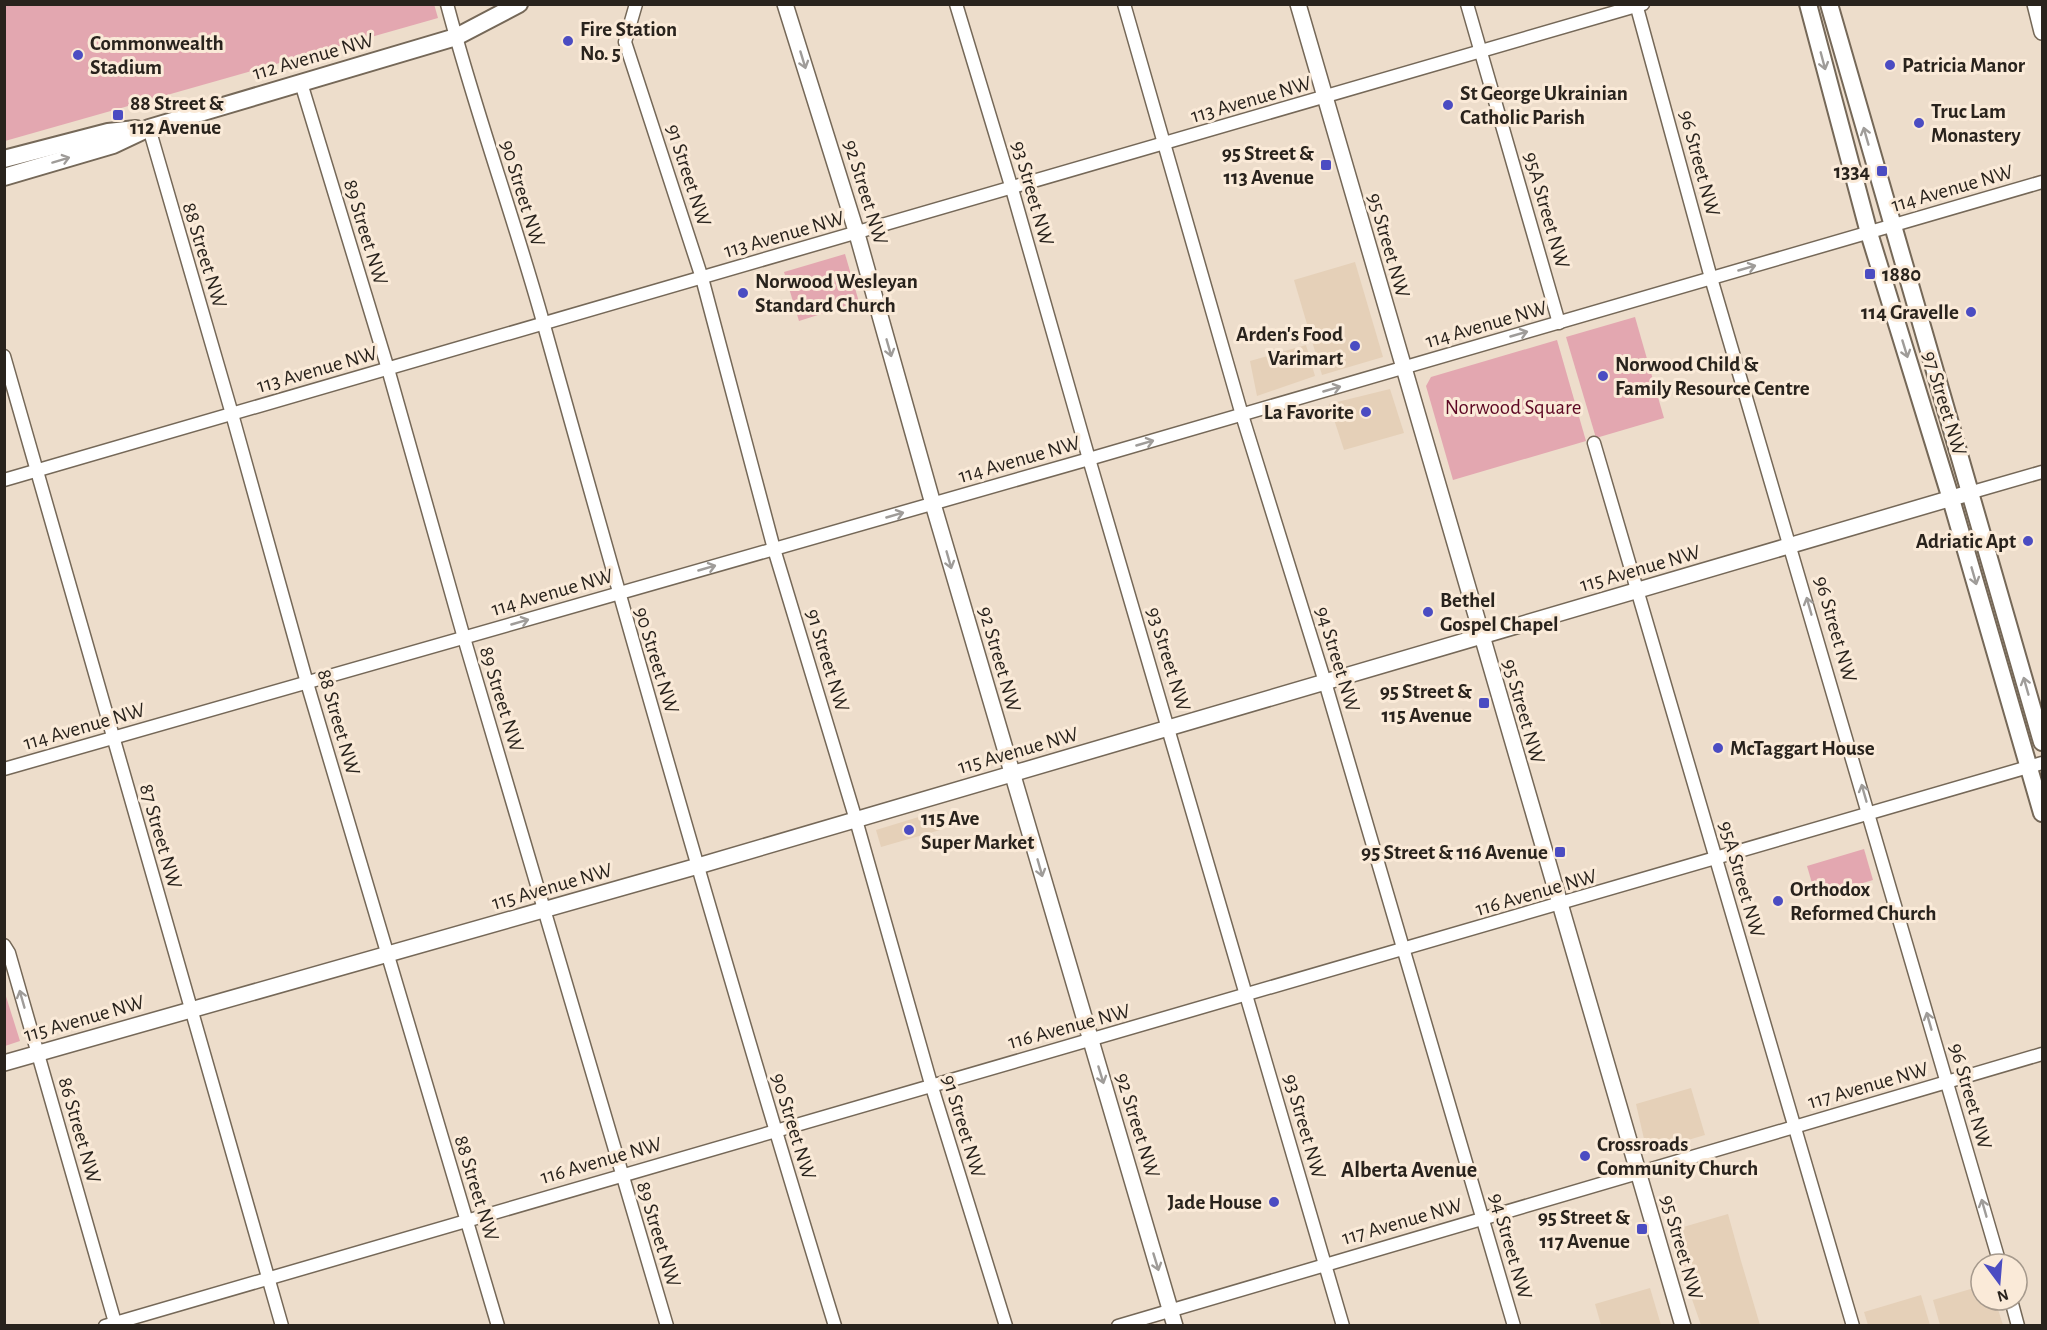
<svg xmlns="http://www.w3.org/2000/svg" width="2047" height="1330" font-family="'Alegreya Sans',sans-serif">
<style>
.built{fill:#e5d0b8}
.green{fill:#e3a7b0}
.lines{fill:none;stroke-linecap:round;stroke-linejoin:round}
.minor-casing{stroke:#756858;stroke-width:15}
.tertiary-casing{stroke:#756858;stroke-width:18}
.secondary-casing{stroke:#756858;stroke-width:20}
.minor{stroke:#fff;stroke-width:12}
.tertiary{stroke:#fff;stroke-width:15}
.secondary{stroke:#fff;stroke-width:16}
.oneway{stroke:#9f9c99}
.poi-dot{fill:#4b4cc2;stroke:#faead8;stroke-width:2}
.labels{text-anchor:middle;stroke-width:6;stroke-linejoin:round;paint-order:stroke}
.poi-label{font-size:21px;font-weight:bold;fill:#29231d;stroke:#faead8;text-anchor:start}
.street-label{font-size:21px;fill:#29231d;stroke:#faead8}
.park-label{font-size:21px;fill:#5d0824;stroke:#faead8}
.neighbourhood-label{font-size:22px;font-weight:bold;fill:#29231d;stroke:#faead8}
</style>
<rect width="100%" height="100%" fill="#edddcb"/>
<g class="built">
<path d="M1355 262 1383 357 1322 375 1294 280Z"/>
<path d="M1306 345 1315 376 1257 396 1250 361Z"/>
<path d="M1390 389 1404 433 1344 450 1329 404Z"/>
<path d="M935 812 940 830 881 847 876 830Z"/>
<path d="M1691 1088 1705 1135 1647 1152 1636 1104Z"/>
<path d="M1728 1214 1741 1261 1760 1325H1701L1679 1262 1682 1261 1673 1230Z"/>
<path d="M1981 1286V1300H1995L2003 1325H1940L1933 1300Z"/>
<path d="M1650 1288 1661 1325H1601L1595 1304Z"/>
<path d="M1921 1295 1930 1325H1868L1864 1312Z"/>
</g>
<g class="green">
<path d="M434 4 438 18 5 141V5Z"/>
<path d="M845 254 859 302 799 321 784 272Z"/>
<path d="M1635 317 1664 418 1596 438 1566 337Z"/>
<path d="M1557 340 1586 441 1453 480 1426 386 1431 377Z"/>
<path d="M1864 849 1873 880 1816 897 1807 866Z"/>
<path d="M4 990 20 1041 5 1046H4Z"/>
</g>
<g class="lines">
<defs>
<g id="minor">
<path d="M447 4C476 114 515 220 545 329 638 662 733 995 835 1326"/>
<path d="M636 4 625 42 702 278 774 549 856 820 931 1084 1006 1326"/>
<path d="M956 4 1012 189 1089 459 1343 1326"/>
<path d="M1124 4 1242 415 1325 682 1514 1326"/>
<path d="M1467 4 1559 323"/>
<path d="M1636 4 1711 278 2000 1264"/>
<path d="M301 83 388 369 464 638 667 1326"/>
<path d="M149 128 232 414 307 683 498 1326"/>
<path d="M4 356 282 1326"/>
<path d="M1594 443 1853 1326"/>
<path d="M4 480 1643 4"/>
<path d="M1969 493 2042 472"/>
<path d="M4 769 1089 459 2042 182"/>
<path d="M4 945 9 953 116 1326"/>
<path d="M2011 1300 2018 1326"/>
<path d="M105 1326 2042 763"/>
<path d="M1118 1326 2042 1054"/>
</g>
<g id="tertiary">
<path d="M785 4 857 234 933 504 1175 1326"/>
<path d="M1298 4 1683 1326"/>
<path d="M2035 4 2042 32"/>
<path d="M4 1063 698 866 1969 493"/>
</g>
<g id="secondary">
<path d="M1808 4 1869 233 1951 499 2042 813"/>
<path d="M1829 4 2042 742"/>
<path d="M4 159 108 132 136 129"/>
<path d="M4 177 113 145 149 128 456 37 519 4"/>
</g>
</defs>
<use href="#minor" class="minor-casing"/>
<use href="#tertiary" class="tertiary-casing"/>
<use href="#secondary" class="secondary-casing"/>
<use href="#minor" class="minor"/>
<use href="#tertiary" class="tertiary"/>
<use href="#secondary" class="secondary"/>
</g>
<defs><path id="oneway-shaft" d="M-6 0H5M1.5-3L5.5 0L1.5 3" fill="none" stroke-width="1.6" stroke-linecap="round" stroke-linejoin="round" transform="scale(1.5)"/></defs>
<g class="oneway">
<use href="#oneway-shaft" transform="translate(803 60) rotate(73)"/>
<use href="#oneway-shaft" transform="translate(1823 61) rotate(75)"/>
<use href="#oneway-shaft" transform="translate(1866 136) rotate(-106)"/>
<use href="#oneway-shaft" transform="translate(61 160) rotate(-17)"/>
<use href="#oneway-shaft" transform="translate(1747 268) rotate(-16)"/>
<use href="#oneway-shaft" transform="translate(1519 334) rotate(-16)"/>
<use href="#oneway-shaft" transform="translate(889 348) rotate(74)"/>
<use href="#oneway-shaft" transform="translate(1905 349) rotate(73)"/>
<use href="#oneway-shaft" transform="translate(1332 389) rotate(-16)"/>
<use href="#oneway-shaft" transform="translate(1145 443) rotate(-16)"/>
<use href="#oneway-shaft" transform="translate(895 515) rotate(-16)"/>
<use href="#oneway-shaft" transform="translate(949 560) rotate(74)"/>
<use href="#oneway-shaft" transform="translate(707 568) rotate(-16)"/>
<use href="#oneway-shaft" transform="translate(1974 576) rotate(74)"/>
<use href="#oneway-shaft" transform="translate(1809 606) rotate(-106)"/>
<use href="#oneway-shaft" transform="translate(520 622) rotate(-16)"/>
<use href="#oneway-shaft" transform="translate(2026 686) rotate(-106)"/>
<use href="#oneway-shaft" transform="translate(1864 793) rotate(-106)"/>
<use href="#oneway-shaft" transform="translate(1040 868) rotate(74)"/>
<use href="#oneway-shaft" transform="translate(22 999) rotate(-106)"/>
<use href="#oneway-shaft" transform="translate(1929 1021) rotate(-106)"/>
<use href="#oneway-shaft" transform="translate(1101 1075) rotate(73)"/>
<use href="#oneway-shaft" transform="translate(1984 1208) rotate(-106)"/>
<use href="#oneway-shaft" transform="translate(1156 1262) rotate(73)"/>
</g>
<g class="poi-dot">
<circle cx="568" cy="41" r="6"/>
<circle cx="78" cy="55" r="6"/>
<circle cx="1890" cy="65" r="6"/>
<circle cx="1448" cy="105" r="6"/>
<rect x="112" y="109" width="12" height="12" rx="3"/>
<circle cx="1919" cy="123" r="6"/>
<rect x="1320" y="159" width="12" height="12" rx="3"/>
<rect x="1876" y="165" width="12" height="12" rx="3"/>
<rect x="1864" y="268" width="12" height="12" rx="3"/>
<circle cx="743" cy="293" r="6"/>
<circle cx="1971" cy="312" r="6"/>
<circle cx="1355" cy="346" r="6"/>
<circle cx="1603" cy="376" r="6"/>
<circle cx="1366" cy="412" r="6"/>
<circle cx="2028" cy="541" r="6"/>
<circle cx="1428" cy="612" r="6"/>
<rect x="1478" y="697" width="12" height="12" rx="3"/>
<circle cx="1718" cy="748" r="6"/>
<circle cx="909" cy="830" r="6"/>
<rect x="1554" y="846" width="12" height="12" rx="3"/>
<circle cx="1778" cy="901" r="6"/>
<circle cx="1585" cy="1156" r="6"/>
<circle cx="1274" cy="1202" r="6"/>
<rect x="1636" y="1223" width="12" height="12" rx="3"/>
</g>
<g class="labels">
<g class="poi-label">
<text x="580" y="36">Fire Station<tspan x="580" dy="24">No. 5</tspan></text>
<text x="90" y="50">Commonwealth<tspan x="90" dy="24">Stadium</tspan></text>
<text x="1902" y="72">Patricia Manor</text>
<text x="1460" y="100">St George Ukrainian<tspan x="1460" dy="24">Catholic Parish</tspan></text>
<text x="130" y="110">88 Street &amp;<tspan x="130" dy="24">112 Avenue</tspan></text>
<text x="1931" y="118">Truc Lam<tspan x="1931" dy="24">Monastery</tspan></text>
<text x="1314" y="160" text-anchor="end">95 Street &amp;<tspan x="1314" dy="24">113 Avenue</tspan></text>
<text x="1870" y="178" text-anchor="end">1334</text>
<text x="1882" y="281">1880</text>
<text x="755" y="288">Norwood Wesleyan<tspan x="755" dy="24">Standard Church</tspan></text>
<text x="1959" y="319" text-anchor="end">114 Gravelle</text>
<text x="1343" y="341" text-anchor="end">Arden's Food<tspan x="1343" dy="24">Varimart</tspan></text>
<text x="1615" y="371">Norwood Child &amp;<tspan x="1615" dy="24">Family Resource Centre</tspan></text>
<text x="1354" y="419" text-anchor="end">La Favorite</text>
<text x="2016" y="548" text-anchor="end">Adriatic Apt</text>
<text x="1440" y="607">Bethel<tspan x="1440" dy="24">Gospel Chapel</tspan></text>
<text x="1472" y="698" text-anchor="end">95 Street &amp;<tspan x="1472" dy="24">115 Avenue</tspan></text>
<text x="1730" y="755">McTaggart House</text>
<text x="921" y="825">115 Ave<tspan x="921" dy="24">Super Market</tspan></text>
<text x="1548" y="859" text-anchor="end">95 Street &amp; 116 Avenue</text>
<text x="1790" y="896">Orthodox<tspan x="1790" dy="24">Reformed Church</tspan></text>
<text x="1597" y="1151">Crossroads<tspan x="1597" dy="24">Community Church</tspan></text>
<text x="1262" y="1209" text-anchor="end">Jade House</text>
<text x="1630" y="1224" text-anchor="end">95 Street &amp;<tspan x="1630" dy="24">117 Avenue</tspan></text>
</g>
<g class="street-label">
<text transform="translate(313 56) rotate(-16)" y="7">112 Avenue NW</text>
<text transform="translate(1251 99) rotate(-16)" y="7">113 Avenue NW</text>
<text transform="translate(1700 163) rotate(75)" y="7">96 Street NW</text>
<text transform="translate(689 175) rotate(72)" y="7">91 Street NW</text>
<text transform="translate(1952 188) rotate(-16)" y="7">114 Avenue NW</text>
<text transform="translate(866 192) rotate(73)" y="7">92 Street NW</text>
<text transform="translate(523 193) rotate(73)" y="7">90 Street NW</text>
<text transform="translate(1033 193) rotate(74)" y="7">93 Street NW</text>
<text transform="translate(1547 210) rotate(74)" y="7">95A Street NW</text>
<text transform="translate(366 232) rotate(73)" y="7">89 Street NW</text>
<text transform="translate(784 234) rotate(-16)" y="7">113 Avenue NW</text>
<text transform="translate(1389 245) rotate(74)" y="7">95 Street NW</text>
<text transform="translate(205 255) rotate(73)" y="7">88 Street NW</text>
<text transform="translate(1486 324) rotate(-16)" y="7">114 Avenue NW</text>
<text transform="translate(317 369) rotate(-16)" y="7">113 Avenue NW</text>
<text transform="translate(1945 403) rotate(73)" y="7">97 Street NW</text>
<text transform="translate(1019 459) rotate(-16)" y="7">114 Avenue NW</text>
<text transform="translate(1640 568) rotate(-16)" y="7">115 Avenue NW</text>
<text transform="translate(552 592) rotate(-16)" y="7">114 Avenue NW</text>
<text transform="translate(1836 629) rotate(74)" y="7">96 Street NW</text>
<text transform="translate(1000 659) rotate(74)" y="7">92 Street NW</text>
<text transform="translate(1169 659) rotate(73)" y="7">93 Street NW</text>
<text transform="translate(1338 659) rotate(73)" y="7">94 Street NW</text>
<text transform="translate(657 660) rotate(73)" y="7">90 Street NW</text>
<text transform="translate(828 660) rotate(73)" y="7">91 Street NW</text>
<text transform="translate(502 699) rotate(73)" y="7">89 Street NW</text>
<text transform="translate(1524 711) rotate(74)" y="7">95 Street NW</text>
<text transform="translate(339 722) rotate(74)" y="7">88 Street NW</text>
<text transform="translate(84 726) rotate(-16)" y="7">114 Avenue NW</text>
<text transform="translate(1018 750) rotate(-16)" y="7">115 Avenue NW</text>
<text transform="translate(161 836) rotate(74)" y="7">87 Street NW</text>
<text transform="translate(1742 879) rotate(74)" y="7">95A Street NW</text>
<text transform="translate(552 886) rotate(-16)" y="7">115 Avenue NW</text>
<text transform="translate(1536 892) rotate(-16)" y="7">116 Avenue NW</text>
<text transform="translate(84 1018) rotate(-16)" y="7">115 Avenue NW</text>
<text transform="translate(1069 1026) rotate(-15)" y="7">116 Avenue NW</text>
<text transform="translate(1868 1085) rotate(-16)" y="7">117 Avenue NW</text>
<text transform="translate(1971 1096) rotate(74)" y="7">96 Street NW</text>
<text transform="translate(1138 1125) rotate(73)" y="7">92 Street NW</text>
<text transform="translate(794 1126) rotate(73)" y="7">90 Street NW</text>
<text transform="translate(964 1126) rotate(73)" y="7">91 Street NW</text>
<text transform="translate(1305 1126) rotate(74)" y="7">93 Street NW</text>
<text transform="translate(80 1130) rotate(74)" y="7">86 Street NW</text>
<text transform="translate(601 1160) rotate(-16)" y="7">116 Avenue NW</text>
<text transform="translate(477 1188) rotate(73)" y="7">88 Street NW</text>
<text transform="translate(1402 1221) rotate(-16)" y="7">117 Avenue NW</text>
<text transform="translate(659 1234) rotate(73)" y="7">89 Street NW</text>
<text transform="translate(1511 1246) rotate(74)" y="7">94 Street NW</text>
<text transform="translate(1682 1247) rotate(74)" y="7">95 Street NW</text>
</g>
<g class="park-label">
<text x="1513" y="414">Norwood Square</text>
</g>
<g class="neighbourhood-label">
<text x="1409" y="1177">Alberta Avenue</text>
</g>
</g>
<rect width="2047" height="1330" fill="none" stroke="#29231d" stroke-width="12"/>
<g transform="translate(1999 1282) rotate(164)"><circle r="28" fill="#faead8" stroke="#a69a8d" stroke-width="1.5"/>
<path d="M0-4.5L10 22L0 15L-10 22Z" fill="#4b4cc2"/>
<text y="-9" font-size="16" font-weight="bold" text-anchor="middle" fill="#29231d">N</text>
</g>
</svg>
